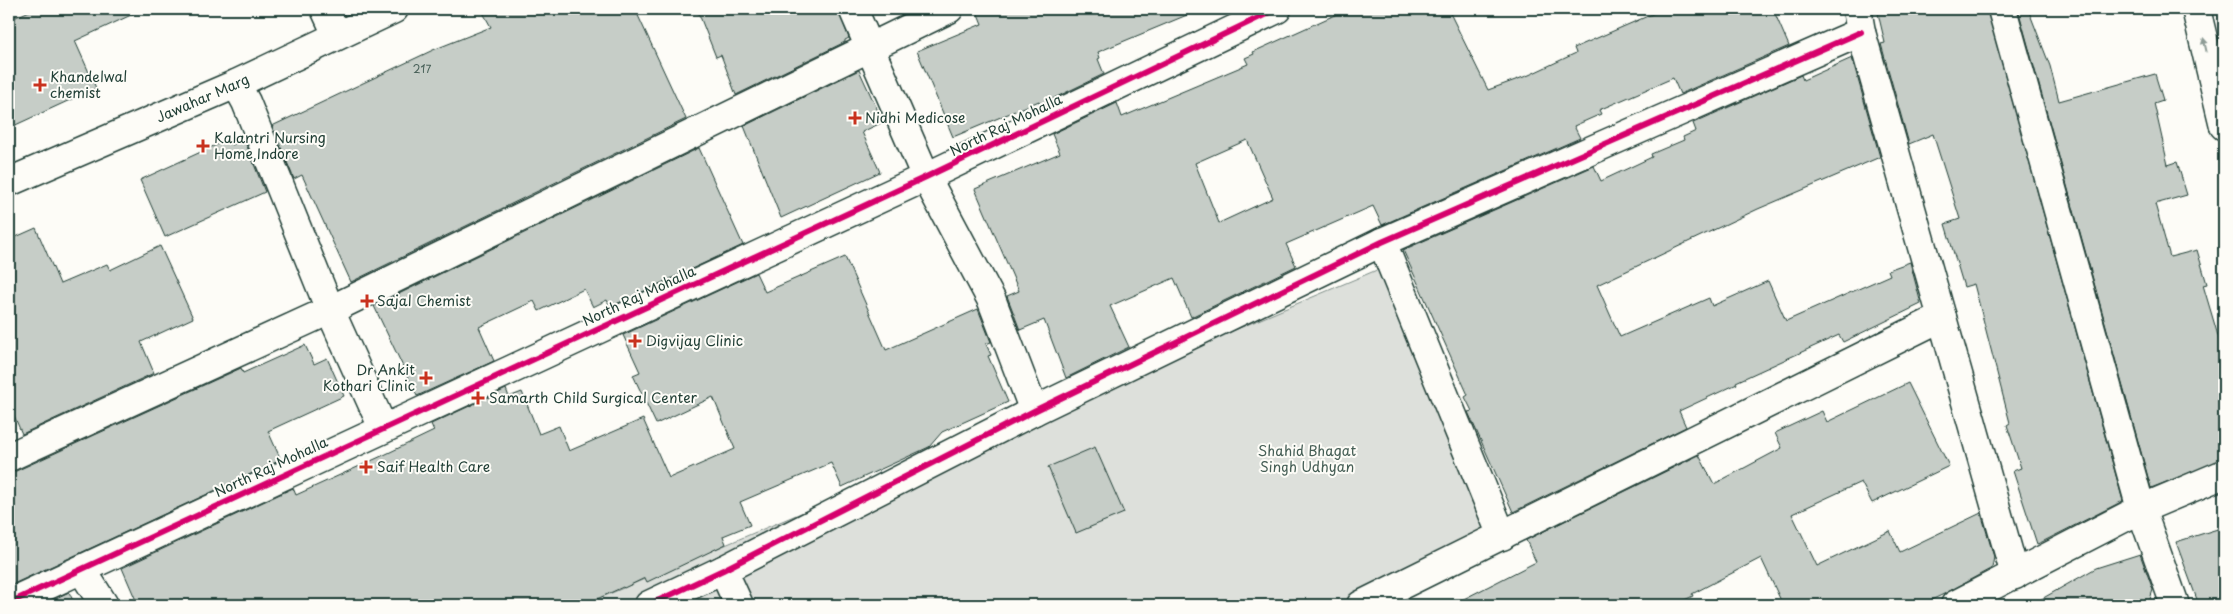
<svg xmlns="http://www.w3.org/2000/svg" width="2233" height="614" font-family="'Playpen Sans',sans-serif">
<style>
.green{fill:#dde0db;stroke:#7e8e88}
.building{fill:#c6cdc7;stroke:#1f3d34;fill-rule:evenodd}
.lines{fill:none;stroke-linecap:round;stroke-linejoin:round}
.street-casing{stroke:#1f3d34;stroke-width:31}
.secondary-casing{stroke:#1f3d34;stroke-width:31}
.primary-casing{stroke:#1f3d34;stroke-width:31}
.street{stroke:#fdfcf7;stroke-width:28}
.secondary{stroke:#fdfcf7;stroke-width:28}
.primary{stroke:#fdfcf7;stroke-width:28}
.cycleway-casing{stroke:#fdfcf7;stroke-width:9}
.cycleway{stroke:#d6006c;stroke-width:6}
.oneway{fill:#8e9c96}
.poi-dot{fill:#c8321e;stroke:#fdfcf7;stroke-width:2}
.labels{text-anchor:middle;stroke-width:4;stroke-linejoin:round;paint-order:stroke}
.number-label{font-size:11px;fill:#496159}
.poi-label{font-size:14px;fill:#1f3d34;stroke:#fdfcf7;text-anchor:start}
.street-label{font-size:14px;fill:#1f3d34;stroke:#fdfcf7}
.park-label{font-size:14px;fill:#455e55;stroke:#fdfcf7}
</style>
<rect width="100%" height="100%" fill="#fdfcf7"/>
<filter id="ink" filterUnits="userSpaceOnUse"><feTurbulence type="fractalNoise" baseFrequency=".02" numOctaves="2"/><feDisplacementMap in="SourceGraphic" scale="10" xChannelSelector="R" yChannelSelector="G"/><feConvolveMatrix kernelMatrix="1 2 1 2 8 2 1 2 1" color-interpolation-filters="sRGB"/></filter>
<g filter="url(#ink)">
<path class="green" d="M1391 264 1495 539 1343 605H583Z"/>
<g class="building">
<path d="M34 9H144L75 41 96 88 9 128V20Z"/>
<path d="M481 9H635L686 119 351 282 302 175 294 179 272 126 433 50 491 27Z"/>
<path d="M697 9H838L849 38 845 40V42L736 95 721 55 716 57Z"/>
<path d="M976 9H1198L1199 10 1098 52 1100 58 1098 59 1104 74 1040 105 1039 101 953 137 917 51 982 24Z"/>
<path d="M1348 9H1448L1488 90 1529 75 1576 53 1574 48 1664 9H1773L1789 46 1680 94 1673 78 1599 110 1601 114 1574 126 1580 138 1382 225 1373 206 1286 244 1296 266 1191 317 1174 278 1110 306 1129 347 1066 378 1044 320 1020 330 1007 296 1019 291 975 189 1060 153 1052 134 1117 103 1122 117 1248 64 1245 58 1254 54 1253 52ZM1247 140 1273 198 1219 223 1195 163Z"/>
<path d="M1877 9H1987L2123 501 2042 542 2037 544 2013 471 2021 468 2007 425 2010 423 1974 284 1964 287 1945 224 1960 219 1933 134 1909 144 1881 44 1885 43Z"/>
<path d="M2018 9H2028L2050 66 2059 101 2155 74 2163 100 2154 103 2168 165 2177 162 2187 195 2155 204 2170 257 2197 250 2207 284 2203 285 2224 356V459L2151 488Z"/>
<path d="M1852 58 1880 157 1758 209 1597 285 1620 337 1709 298 1712 306 1768 281 1786 321 1890 275 1888 270 1910 262 1921 304 1843 342 1839 335 1736 382 1737 384 1679 411 1686 427 1513 512 1468 412 1472 411 1465 397 1468 395 1403 250 1594 166 1601 181 1652 157 1651 154 1684 140 1683 137 1696 131 1693 123 1801 75 1803 80Z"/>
<path d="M859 70 883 122 862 132 880 172 781 218 744 126Z"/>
<path d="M229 139 232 145 244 139 265 192 165 237 140 180Z"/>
<path d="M699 148 743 245 610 307 607 300 593 307 584 289 539 311 534 301 479 327 494 361 417 396 374 306Z"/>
<path d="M36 228 60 284 107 264 110 270 160 246 193 318 141 342 154 373 22 434 9 404V240Z"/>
<path d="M845 257 886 350 978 309 991 342 986 344 991 355 988 356 1008 402 942 432 929 447 842 487 831 463 740 502 750 525 723 536 726 544 647 582 645 578 624 588 623 587 584 605H138L122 568 293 488 296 495 384 455 434 431 431 424 506 389 509 397 522 392 539 434 559 426 569 451 643 419 669 478 735 449 713 397 656 424 633 375 640 372 623 335 756 273 765 292Z"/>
<path d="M305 345 314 364 327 358 344 396 268 431 281 460 9 586V472L16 471 241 368 243 373Z"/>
<path d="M1908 383 1949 466 1872 503 1861 482 1792 514 1817 566 1890 531 1900 552 1981 513 1994 557 1992 568 1944 594 1921 605H1783L1761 558 1692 594 1693 596 1674 605H1452L1536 562 1526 540 1699 455 1714 484 1782 448 1775 433 1822 411 1827 422Z"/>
<path d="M1095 447 1124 513 1076 533 1048 467Z"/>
<path d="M2224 527V605H2199L2176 542Z"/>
<path d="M2140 554 2153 590 2148 605H2031L2096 568Z"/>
<path d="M69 592 75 605H41Z"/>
</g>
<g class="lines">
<defs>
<g id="street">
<path d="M325 9 337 35"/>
<path d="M853 9 926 177 992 301 1034 411"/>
<path d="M1857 9 1861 32 2015 575"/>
<path d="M2002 9 2141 509 2175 605"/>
<path d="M236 84 246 102 330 310 383 428"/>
<path d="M1382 242 1502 536"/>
<path d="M9 457 330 310 949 9"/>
<path d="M82 570 104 605"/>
<path d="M723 570 739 605"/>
<path d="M9 603 926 177 1277 9"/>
<path d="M649 605 723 570 1034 411 1382 242 1861 32"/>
<path d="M1361 605 1942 317"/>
<path d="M1955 605 2141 509 2224 474"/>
</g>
<g id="secondary">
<path id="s1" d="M9 182 236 84 394 9"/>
</g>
<path id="primary" d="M2196 9 2224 126"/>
</defs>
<use href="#street" class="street-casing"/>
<use href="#secondary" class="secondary-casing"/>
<use href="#primary" class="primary-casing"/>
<use href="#street" class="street"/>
<use href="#secondary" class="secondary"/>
<use href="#primary" class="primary"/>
<defs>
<g id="cycleway">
<path d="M9 603 926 177 1277 9"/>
<path d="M649 605 723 570 1034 411 1382 242 1861 32"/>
</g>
</defs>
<use href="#cycleway" class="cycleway-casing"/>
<use href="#cycleway" class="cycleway"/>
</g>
<defs><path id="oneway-solid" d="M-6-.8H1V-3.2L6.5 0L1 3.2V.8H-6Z" transform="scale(1.25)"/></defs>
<use class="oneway" href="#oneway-solid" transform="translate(2205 45) rotate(-103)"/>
</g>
<g class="poi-dot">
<path d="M37.5 77.5h5v5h5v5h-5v5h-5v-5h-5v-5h5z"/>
<path d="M852.5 110.5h5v5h5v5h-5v5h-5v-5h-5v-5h5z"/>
<path d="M200.5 138.5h5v5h5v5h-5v5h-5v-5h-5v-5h5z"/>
<path d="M364.5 293.5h5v5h5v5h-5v5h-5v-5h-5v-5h5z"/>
<path d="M632.5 333.5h5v5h5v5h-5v5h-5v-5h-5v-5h5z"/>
<path d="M423.5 370.5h5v5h5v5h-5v5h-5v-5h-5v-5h5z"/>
<path d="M475.5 390.5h5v5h5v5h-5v5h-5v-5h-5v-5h5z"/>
<path d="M363.5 459.5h5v5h5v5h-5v5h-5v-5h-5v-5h5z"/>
</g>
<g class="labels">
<g class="number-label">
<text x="422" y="73">217</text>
</g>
<g class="poi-label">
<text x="50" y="82">Khandelwal<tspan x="50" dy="16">chemist</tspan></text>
<text x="865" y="123">Nidhi Medicose</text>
<text x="214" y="143">Kalantri Nursing<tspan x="214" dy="16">Home,Indore</tspan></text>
<text x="377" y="306">Sajal Chemist</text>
<text x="646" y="346">Digvijay Clinic</text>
<text x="415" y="375" text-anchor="end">Dr Ankit<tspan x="415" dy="16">Kothari Clinic</tspan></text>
<text x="489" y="403">Samarth Child Surgical Center</text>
<text x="377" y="472">Saif Health Care</text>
</g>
<g class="street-label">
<text dy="5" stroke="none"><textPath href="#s1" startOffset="211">Jawahar Marg</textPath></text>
<text transform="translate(1006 125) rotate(-26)" y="5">North Raj Mohalla</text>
<text transform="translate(639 296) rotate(-25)" y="5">North Raj Mohalla</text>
<text transform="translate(271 467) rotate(-25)" y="5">North Raj Mohalla</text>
</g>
<g class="park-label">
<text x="1307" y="456">Shahid Bhagat<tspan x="1307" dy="16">Singh Udhyan</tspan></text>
</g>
</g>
<rect width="2233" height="614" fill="none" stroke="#fdfcf7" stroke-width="30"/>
<rect x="15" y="15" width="2203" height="584" fill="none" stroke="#1f3d34" stroke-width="2" filter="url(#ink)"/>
</svg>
